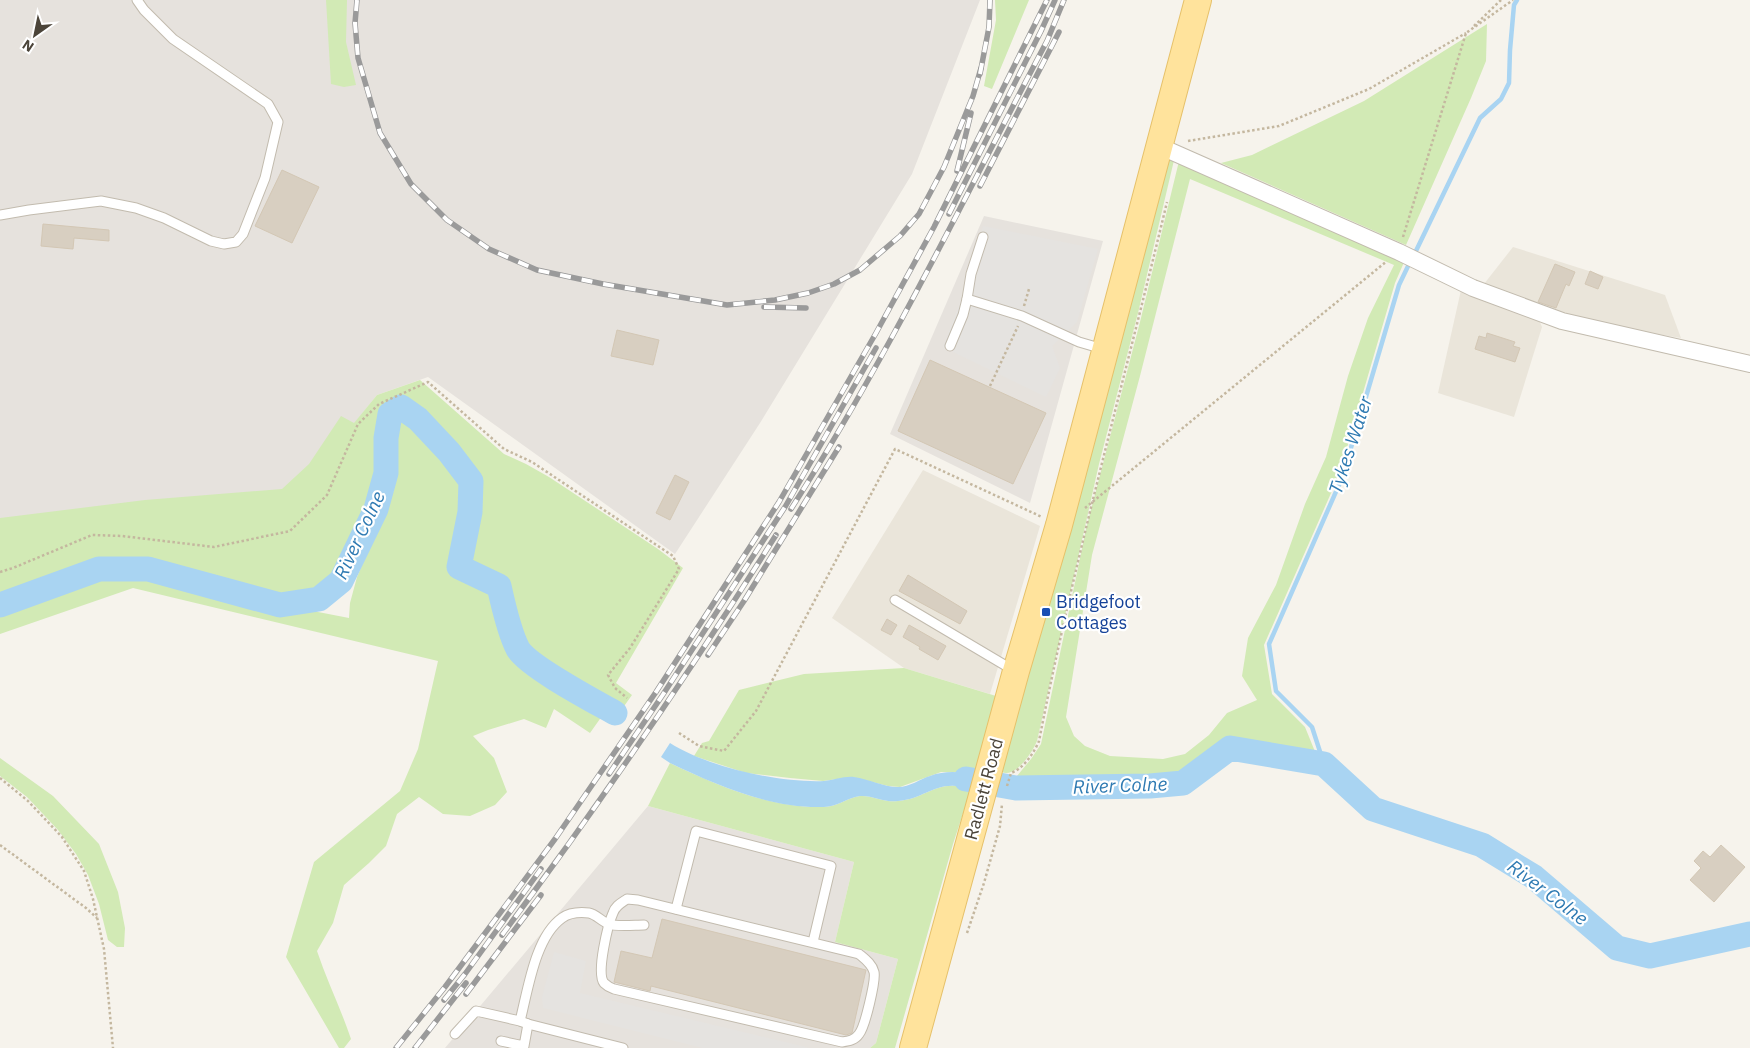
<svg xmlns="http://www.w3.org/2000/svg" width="1750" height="1048" font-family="'IBM Plex Sans',sans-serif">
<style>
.residential{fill:#eae5da}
.industrial{fill:#e6e2dd}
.green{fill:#d2eab5;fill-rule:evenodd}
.parking{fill:#e5e3e0}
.water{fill:#a9d4f2}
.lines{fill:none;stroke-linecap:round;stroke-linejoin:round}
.stream{stroke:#a9d4f2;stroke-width:4.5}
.river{stroke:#a9d4f2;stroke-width:25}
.building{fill:#d8cfc1;stroke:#d3c7b4}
.lane-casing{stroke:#c2bbae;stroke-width:11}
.street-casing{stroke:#c2bbae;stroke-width:18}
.primary-casing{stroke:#e6c16a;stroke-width:28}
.path{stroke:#c4b79f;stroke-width:2.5;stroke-dasharray:2.5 2.5;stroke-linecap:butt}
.lane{stroke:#fff;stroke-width:9}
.street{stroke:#fff;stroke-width:16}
.primary{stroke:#ffe39c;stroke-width:26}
.rail-casing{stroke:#9a9a9a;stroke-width:5.5}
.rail{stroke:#fff;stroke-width:4;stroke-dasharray:11;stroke-linecap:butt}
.transit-dot{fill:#1a4fb4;stroke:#fff;stroke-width:2}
.labels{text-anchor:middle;stroke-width:4.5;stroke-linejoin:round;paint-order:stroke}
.transit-label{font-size:18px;fill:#164399;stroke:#fff;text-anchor:start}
.street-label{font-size:18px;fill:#4b4439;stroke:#fff}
.water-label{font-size:19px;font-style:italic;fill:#2e7ab2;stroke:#fff}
</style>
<rect width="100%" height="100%" fill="#f6f3ec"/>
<g class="residential">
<path d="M1513 247 1665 295 1681 338 1579 321 1484 284Z"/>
<path d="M1461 290 1539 320 1542 327 1514 417 1438 393Z"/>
<path d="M923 470 1040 526 990 694 904 668 832 618Z"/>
</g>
<g class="industrial">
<path d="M0 0H980L912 174 760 423 675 554 428 377 377 395 280 516 0 537Z"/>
<path d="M984 216 1103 241 1030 503 890 434Z"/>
<path d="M648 806 854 862 835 942 898 959 876 1043 870 1048H445Z"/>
</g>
<g class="green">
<path d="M326 0H347L346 42 356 85 344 87 331 84Z"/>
<path d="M995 0H1029L992 89 984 86 996 20Z"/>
<path d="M1487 24 1486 61 1471 98 1406 245 1221 163 1252 155 1364 101Z"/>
<path d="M1175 156 1138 313 1099 464 1037 741C1033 751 1019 773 1006 773 1003 773 1001 771 998 771L1099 422 1131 303 1167 163 1171 158Z"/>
<path d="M1179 161 1405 260 1395 283 1339 475 1264 645 1272 694 1305 727 1318 759 1228 743 1180 781 1015 783 1017 776 1031 759 1041 744 1087 525 1140 322ZM1190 179 1394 265 1368 318 1348 376 1326 457 1305 504 1276 585 1248 638 1242 676 1257 700 1227 713 1209 735 1185 754 1163 759 1110 756 1085 746 1074 736 1066 717 1092 555 1140 376Z"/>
<path d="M420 380 504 454 526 464 549 477 658 549 683 568 616 683 632 695 612 723 602 716 590 733 554 709 546 728 524 719 488 730 473 736 494 758 507 792 495 805 470 816 443 814 419 797 397 814 386 846 369 863 344 885 333 923 317 951C327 981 341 1009 351 1039L344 1048H339L286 957 314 862 400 791 418 749 438 661 133 588 0 634V608L98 572 150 573 282 609 313 611 349 618 350 603 357 577 394 490 390 461 394 435 400 421 410 419 435 445 463 481 472 478C452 450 430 421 401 403L387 413 382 443V473L372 509 338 578 317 595 281 601 145 564 96 566 0 602V518L145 500 282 489 309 464 341 416 354 423 377 395Z"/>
<path d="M904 668 996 696 975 774 959 772H941L900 787 888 786 852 777 823 781 790 778 746 773 694 756 702 743 709 741 739 690 804 674Z"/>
<path d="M0 758 53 796 99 844 118 892 125 928 124 947H117L108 940 99 904 88 875 76 854 58 830 27 797 0 776Z"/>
<path d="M670 763C716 785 772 809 824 807 837 807 847 798 860 796 872 795 885 803 898 801 927 799 936 778 971 789L953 844 895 1048H870L876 1043 898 959 835 942 854 862 648 806Z"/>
</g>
<g class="parking">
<path d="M983 226 1098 249 1077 322 1052 346 1060 368 1046 397 943 347 966 287Z"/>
<path d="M554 952 586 961 580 993 810 1048H703L543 1008 542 997Z"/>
</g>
<path class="water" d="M670 743C707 767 780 783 824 781 834 780 844 776 854 777 869 779 883 787 898 787 910 787 920 779 930 776 945 770 960 772 975 774L971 789C936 778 927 799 898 801 885 803 872 795 860 796 847 798 837 807 824 807 771 809 716 785 670 763L661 757Z"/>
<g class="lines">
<g class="stream">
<path d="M1414 255 1480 118 1501 99 1509 83 1510 50 1514 5 1517 0"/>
<path d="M1324 764 1312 727 1276 691 1269 644 1342 478 1399 285 1410 262"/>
</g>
<g class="river">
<path d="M0 605 99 569H148L280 605 319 599 341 581 376 509 386 473V438L390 414 401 407 418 419 449 452 471 481 470 512 459 567 499 586C503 604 509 632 518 649 529 667 594 701 615 713"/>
<path d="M966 779 1016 788 1150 786 1183 783 1230 748 1324 764 1373 809 1482 845 1534 877 1617 948 1650 956 1750 934"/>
</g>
</g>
<g class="building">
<path d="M282 170 319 187 292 243 255 226Z"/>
<path d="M43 224 109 230V241L74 238 73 249 41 246Z"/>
<path d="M1555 264 1575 272 1569 286 1566 284 1556 308 1538 302Z"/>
<path d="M1590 271 1603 277 1598 289 1585 284Z"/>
<path d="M617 330 659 340 653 365 611 356Z"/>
<path d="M1487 333 1515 342 1513 346 1520 348 1515 362 1475 349 1479 336 1486 338Z"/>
<path d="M930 360 1046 413 1013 484 898 431Z"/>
<path d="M675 475 689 482 670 520 656 513Z"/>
<path d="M908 575 967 611 960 624 899 591Z"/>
<path d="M887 619 897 625 891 635 881 630Z"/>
<path d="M909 625 946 646 938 660 919 649 920 647 903 637Z"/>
<path d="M1721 845 1745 867 1714 902 1690 880 1701 868 1694 861 1703 851 1710 857Z"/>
<path d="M662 919 866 970 852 1033 846 1035 651 986 650 991 614 982 621 951 652 958Z"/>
</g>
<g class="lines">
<defs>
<g id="lane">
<path d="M0 215 29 210 101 201 136 208 164 218 211 241 224 244 236 242 243 234 265 178 278 122 268 104 173 39 144 10 137 0"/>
<path d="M967 299 971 274 983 237"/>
<path d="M950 346 963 315 967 299 1022 316 1079 342 1103 349"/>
<path d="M895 600 1013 670"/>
<path d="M627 899 638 900 859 954C865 959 872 964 874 972 876 980 865 1027 859 1034 855 1040 849 1041 842 1042L614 989C611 988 606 985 604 983 596 973 608 924 613 913 615 906 621 903 627 899Z"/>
<path d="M676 909 696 831 831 866 813 942"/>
<path d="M520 1021C528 990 535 937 562 918 569 913 580 912 589 913 596 914 602 922 609 924 616 927 635 925 644 925"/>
<path d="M455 1034 476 1011 520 1021 528 1024 623 1048"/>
<path d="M501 1041 524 1046 528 1024"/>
</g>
<path id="street" d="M1159 146 1399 252 1473 288 1562 321 1750 364"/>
<path id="primary" d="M913 1048 1016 671 1059 525 1198 0"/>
</defs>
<use href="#lane" class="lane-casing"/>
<use href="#street" class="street-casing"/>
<use href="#primary" class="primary-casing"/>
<g class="path">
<path d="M1474 26 1501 0"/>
<path d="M1188 141 1279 126 1369 89 1466 33"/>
<path d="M1403 237 1466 33 1513 0"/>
<path d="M1024 306 1029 289"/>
<path d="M990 386 1018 326"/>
<path d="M1085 508 1387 261"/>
<path d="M0 572 13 568 92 535 122 536 214 547 290 531 327 495 358 424 379 404 428 382 504 449 532 462 673 556 679 569 630 648 608 675 615 688 627 698"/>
<path d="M679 733 699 746 724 751 756 711 895 449 1042 517"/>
<path d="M0 778 28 801 62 837 84 871 93 899 104 949 113 1048"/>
<path d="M1007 786 1011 773C1023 769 1034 753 1039 741 1074 560 1124 382 1167 202"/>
<path d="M0 845 86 908 97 918"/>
<path d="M967 933 984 883 1000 826 1002 804"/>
</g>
<use href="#lane" class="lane"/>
<use href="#street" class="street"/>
<use href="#primary" class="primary"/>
<defs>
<g id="rail">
<path d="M357 0 355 23 358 58 380 133 411 184 447 220 489 249 537 270 603 284 727 305 775 300 808 293 834 284 860 270 900 236 919 214 944 167 973 96 981 68"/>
<path d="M980 74 989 27 990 0"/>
<path d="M957 171 971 113"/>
<path d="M980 186 1059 32"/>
<path d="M949 214 1041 31 1055 0"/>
<path d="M764 307 806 308"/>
<path d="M791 509C887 359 964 198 1047 41L1064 0"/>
<path d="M708 655 744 601 839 447"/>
<path d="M609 774 662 696 785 507 876 348"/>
<path d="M502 935C599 805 690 672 776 535"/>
<path d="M466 994 541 895"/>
<path d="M444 1000 465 974 541 869"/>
<path d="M396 1048 445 987 555 839 656 692 779 502 876 333 934 227 1047 0"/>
<path d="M415 1048 466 983"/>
</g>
</defs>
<use href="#rail" class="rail-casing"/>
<use href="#rail" class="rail"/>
</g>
<rect class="transit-dot" x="1041" y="607" width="10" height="10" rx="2.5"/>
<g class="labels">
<g class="transit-label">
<text x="1056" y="608">Bridgefoot<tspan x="1056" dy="21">Cottages</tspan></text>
</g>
<g class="street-label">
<text transform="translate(984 789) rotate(-75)" y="6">Radlett Road</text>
</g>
<g class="water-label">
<text transform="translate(1350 445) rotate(-72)" y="7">Tykes Water</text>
<text transform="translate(359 535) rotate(-65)" y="7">River Colne</text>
<text transform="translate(1120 785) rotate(-2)" y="7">River Colne</text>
<text transform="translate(1548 892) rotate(37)" y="7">River Colne</text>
</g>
</g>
<g transform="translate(35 35) rotate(213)" stroke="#ffffff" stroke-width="4" paint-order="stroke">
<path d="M0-4L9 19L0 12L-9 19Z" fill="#4b4439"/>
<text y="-8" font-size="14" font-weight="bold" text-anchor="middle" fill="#4b4439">N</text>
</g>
</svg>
